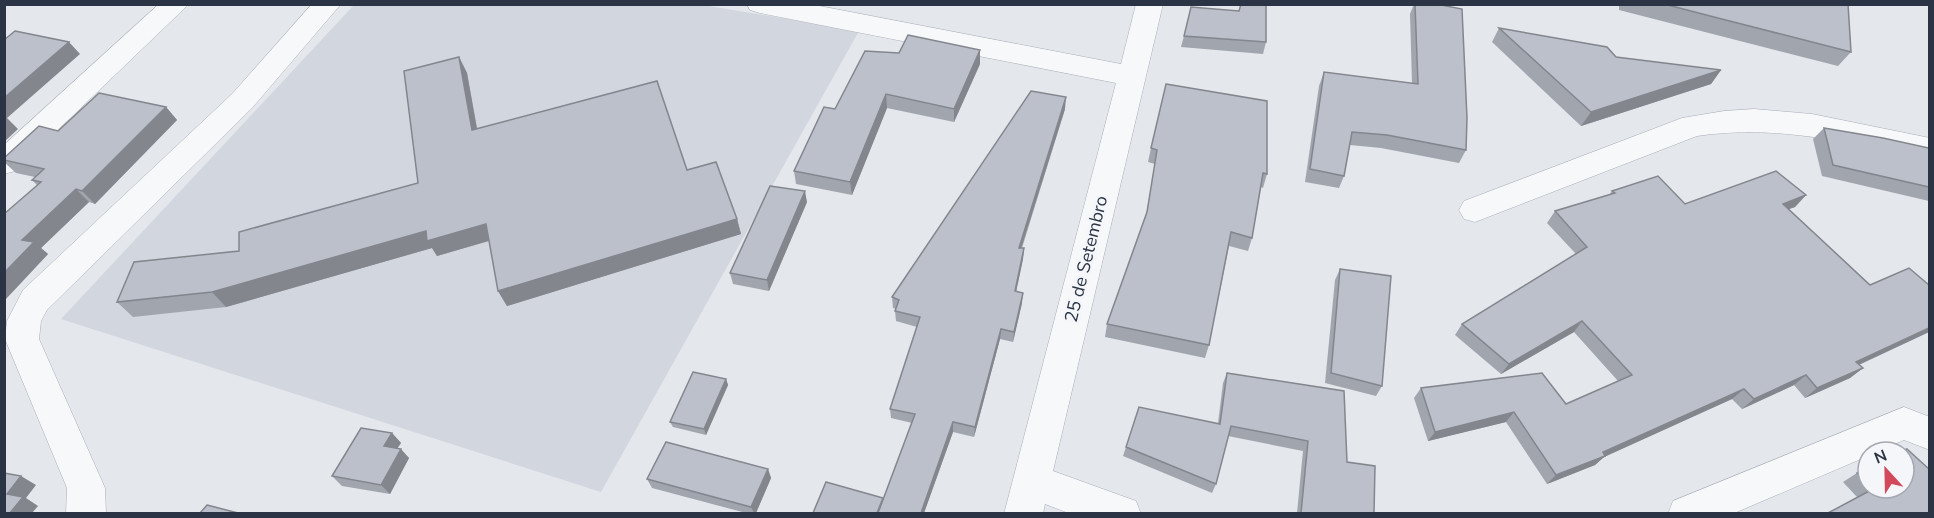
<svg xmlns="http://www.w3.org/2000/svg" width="1934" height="518" font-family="'Nunito Sans',sans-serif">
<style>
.built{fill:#d2d6de}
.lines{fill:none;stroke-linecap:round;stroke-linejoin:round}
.minor-casing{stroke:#a9aeb7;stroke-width:1}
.minor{fill:#f7f8fa;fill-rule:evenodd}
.wall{fill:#a1a5ae}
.shaded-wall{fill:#83868d}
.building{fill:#bbc0ca;stroke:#83868d;stroke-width:1.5}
.labels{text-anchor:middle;stroke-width:6;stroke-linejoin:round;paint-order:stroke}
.street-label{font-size:18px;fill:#2b3445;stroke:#f4f6f9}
</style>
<rect width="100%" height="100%" fill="#e4e7ec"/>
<path class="built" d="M354 5H703L859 31 601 492 61 319Z"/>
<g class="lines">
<defs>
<g id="minor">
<path d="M159 4H189L15 171 4 174V145Z"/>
<path d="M312 4H341L252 108 47 310 41 321 39 339 105 488 106 514H66L67 488 5 339 7 321 23 290 232 94Z"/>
<path d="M747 4H809L1121 64 1136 4H1163L1053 471 1136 501 1141 514H1071L1045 504 1043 514H1004L1116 83 760 13 750 10Z"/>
<path d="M1754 109 1812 114 1930 138V160C1852 143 1777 124 1697 136L1475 222 1464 219 1459 210 1464 201 1682 118 1724 111Z"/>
<path d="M1904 407 1930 417V450L1904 440 1876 452H1868V456L1732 514H1668L1673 501Z"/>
</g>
</defs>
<use href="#minor" class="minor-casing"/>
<use href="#minor" class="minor"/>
</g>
<g class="wall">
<path d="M1414 4H1436L1466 150 1459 163 1381 148 1350 145 1344 176 1339 188 1305 182 1319 86 1324 72 1412 83 1410 14Z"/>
<path d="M1619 4H1848L1851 52 1838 66 1619 10Z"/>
<path d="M1499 28 1616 57 1721 70 1711 84 1581 126 1492 42Z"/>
<path d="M1184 36 1266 42 1263 54 1181 47Z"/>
<path d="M459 57 467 73 477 128 687 170 737 219 741 234 507 306 498 291 489 241 437 256 432 248 226 307 133 317 117 302 239 251 418 183Z"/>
<path d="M980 64 954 122 887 108 852 195 796 184 794 171 835 109Z"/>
<path d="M166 107 177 120 95 204 89 202 41 248 48 254 4 301 37 185 32 180 35 177 16 173 4 162V158L58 131Z"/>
<path d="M1065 109 1022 248H1024L1023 259 1016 291 1022 303 1013 342 1000 339 974 437 953 432 924 513H813L883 501 912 423 891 418 890 409 917 327 896 321 895 311 896 309 893 308 892 297Z"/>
<path d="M1824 128 1929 148V201L1822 176 1813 139Z"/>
<path d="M1151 148 1267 174 1263 188 1261 187 1252 238 1248 251 1229 246 1209 345 1205 358 1105 337 1107 324 1146 215 1155 164 1148 162Z"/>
<path d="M1612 191 1685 204 1806 195 1795 207 1788 209 1870 285 1929 332 1859 365 1863 368 1850 378 1805 398 1794 385 1742 409 1732 399 1604 457 1595 465 1547 484 1506 422 1428 441 1414 398 1421 388 1566 404 1618 381 1574 332 1501 374 1455 335 1462 324 1576 254 1547 223 1555 211 1609 195Z"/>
<path d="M807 202 769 291 733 284 730 273Z"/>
<path d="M1340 269 1382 386 1376 396 1325 383 1335 280Z"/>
<path d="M1227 373 1347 462 1374 513H1297L1303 451 1228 436 1216 484 1212 493 1123 456 1126 447 1218 423 1223 383Z"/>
<path d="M726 379 728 385 706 435 673 427 670 422Z"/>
<path d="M392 433 401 443 397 448 409 458 390 494 342 486 332 476Z"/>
<path d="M1868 468V488H1904L1857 497 1843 482 1857 473Z"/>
<path d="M768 469 771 478 756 513H746L652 488 647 479Z"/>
</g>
<g class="shaded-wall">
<path d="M69 42 80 54 7 118 18 129 4 142V98Z"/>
<path d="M980 50V64L954 122V109Z"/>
<path d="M459 57 467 73 480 146 472 130Z"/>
<path d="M1721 70 1711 84 1581 126 1591 112Z"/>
<path d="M886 94 887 108 852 195 850 182Z"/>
<path d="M1066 97 1065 109 1018 258 1019 248Z"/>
<path d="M166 107 177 120 95 204 82 191Z"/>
<path d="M76 189 89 202 41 248 48 254 4 301V273L22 240Z"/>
<path d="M805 191 807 202 769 291 767 280Z"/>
<path d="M1806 195 1795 207 1772 215 1783 204Z"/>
<path d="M737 219 741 234 507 306 498 291Z"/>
<path d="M486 224 495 239 437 256 432 248 226 307 212 292 426 231Z"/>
<path d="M1024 248 1023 259 1014 302 1015 291Z"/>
<path d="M1023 293 1022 303 1013 342 1014 332Z"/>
<path d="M1582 321 1574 332 1501 374 1509 364Z"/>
<path d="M1929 328V332L1843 372 1856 362Z"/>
<path d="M1001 329 1000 339 974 437 975 427Z"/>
<path d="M1863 368 1850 378 1805 398 1817 388Z"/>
<path d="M1806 375 1794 385 1742 409 1754 399Z"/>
<path d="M726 379 728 385 706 435 704 429Z"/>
<path d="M1744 389 1732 399 1604 457 1595 465 1547 484 1556 475 1603 452Z"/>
<path d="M1514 412 1506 422 1428 441 1435 432Z"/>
<path d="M953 422V432L924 513H921Z"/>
<path d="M392 433 401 443 393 455 384 446Z"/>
<path d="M401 449 409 458 390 494 381 485Z"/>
<path d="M768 469 771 478 756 513H754L751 507Z"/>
<path d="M21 476 36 485 26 498 38 506 32 513H10L7 494Z"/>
</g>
<g class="building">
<path d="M1241 4H1266V42L1184 36 1191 7 1239 11Z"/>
<path d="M1415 4H1436L1462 9 1467 118 1466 150 1387 135 1352 132 1344 176 1310 169 1324 72 1418 84Z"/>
<path d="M1664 4H1848L1851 52 1714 17Z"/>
<path d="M1499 28 1607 47 1616 57 1721 70 1591 112Z"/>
<path d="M15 31 69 42 4 98V40Z"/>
<path d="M908 35 980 50 954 109 886 94 850 182 794 171 824 107 835 109 865 51 899 53Z"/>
<path d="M459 57 472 130 657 81 687 170 716 162 737 219 498 291 486 224 427 241 426 231 212 292 117 302 134 262 239 251V232L418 183 404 71Z"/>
<path d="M1166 84 1267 101V174L1263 173 1252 238 1231 232 1209 345 1107 324 1147 212 1157 150 1151 148Z"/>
<path d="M1031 91 1066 97 1019 248H1024L1015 291 1023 293 1014 332 1001 329 975 427 953 422 921 513H878L915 414 890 409 920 317 895 311 899 300 892 297Z"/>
<path d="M99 93 166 107 82 191 76 189 22 240 34 242 4 273V214L41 182 32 180 44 169 4 160V158L39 126 58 131Z"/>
<path d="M1824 128 1883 138 1929 148V187L1833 165Z"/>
<path d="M1776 171 1806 195 1783 204 1870 285 1909 268 1929 285V328L1856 362 1863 368 1817 388 1806 375 1754 399 1744 389 1603 452 1605 456 1556 475 1514 412 1435 432 1421 388 1542 373 1566 404 1632 375 1582 321 1509 364 1462 324 1587 247 1555 211 1615 193 1612 191 1658 176 1685 204Z"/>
<path d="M770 186 805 191 767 280 730 273Z"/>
<path d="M1340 269 1391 276 1382 386 1331 373Z"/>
<path d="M693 372 726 379 704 429 670 422Z"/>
<path d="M1227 373 1344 391 1347 462 1375 466 1374 513H1301L1308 441 1231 426 1216 484 1126 447 1139 407 1220 424Z"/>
<path d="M361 428 392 433 384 446 401 449 381 485 332 476Z"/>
<path d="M666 442 768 469 751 507 647 479Z"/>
<path d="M1907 449 1929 469V513H1828L1873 489 1872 488H1904V452H1900Z"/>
<path d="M1868 468V484L1857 473Z"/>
<path d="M4 473 21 476 7 494 23 497 10 513H4Z"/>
<path d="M826 482 883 498 877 513H813Z"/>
<path d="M207 505 238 513H200Z"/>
</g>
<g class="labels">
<g class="street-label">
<text transform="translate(1086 259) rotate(-76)" y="6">25 de Setembro</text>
</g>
</g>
<rect width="1934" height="518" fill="none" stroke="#2b3445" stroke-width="12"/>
<g transform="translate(1886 470) rotate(338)"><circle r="28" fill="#f4f6f9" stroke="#a4a8b1" stroke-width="1.5"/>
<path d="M0-4.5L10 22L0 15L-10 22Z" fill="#d1495b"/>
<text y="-9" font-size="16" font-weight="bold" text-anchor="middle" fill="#2b3445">N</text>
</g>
</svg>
